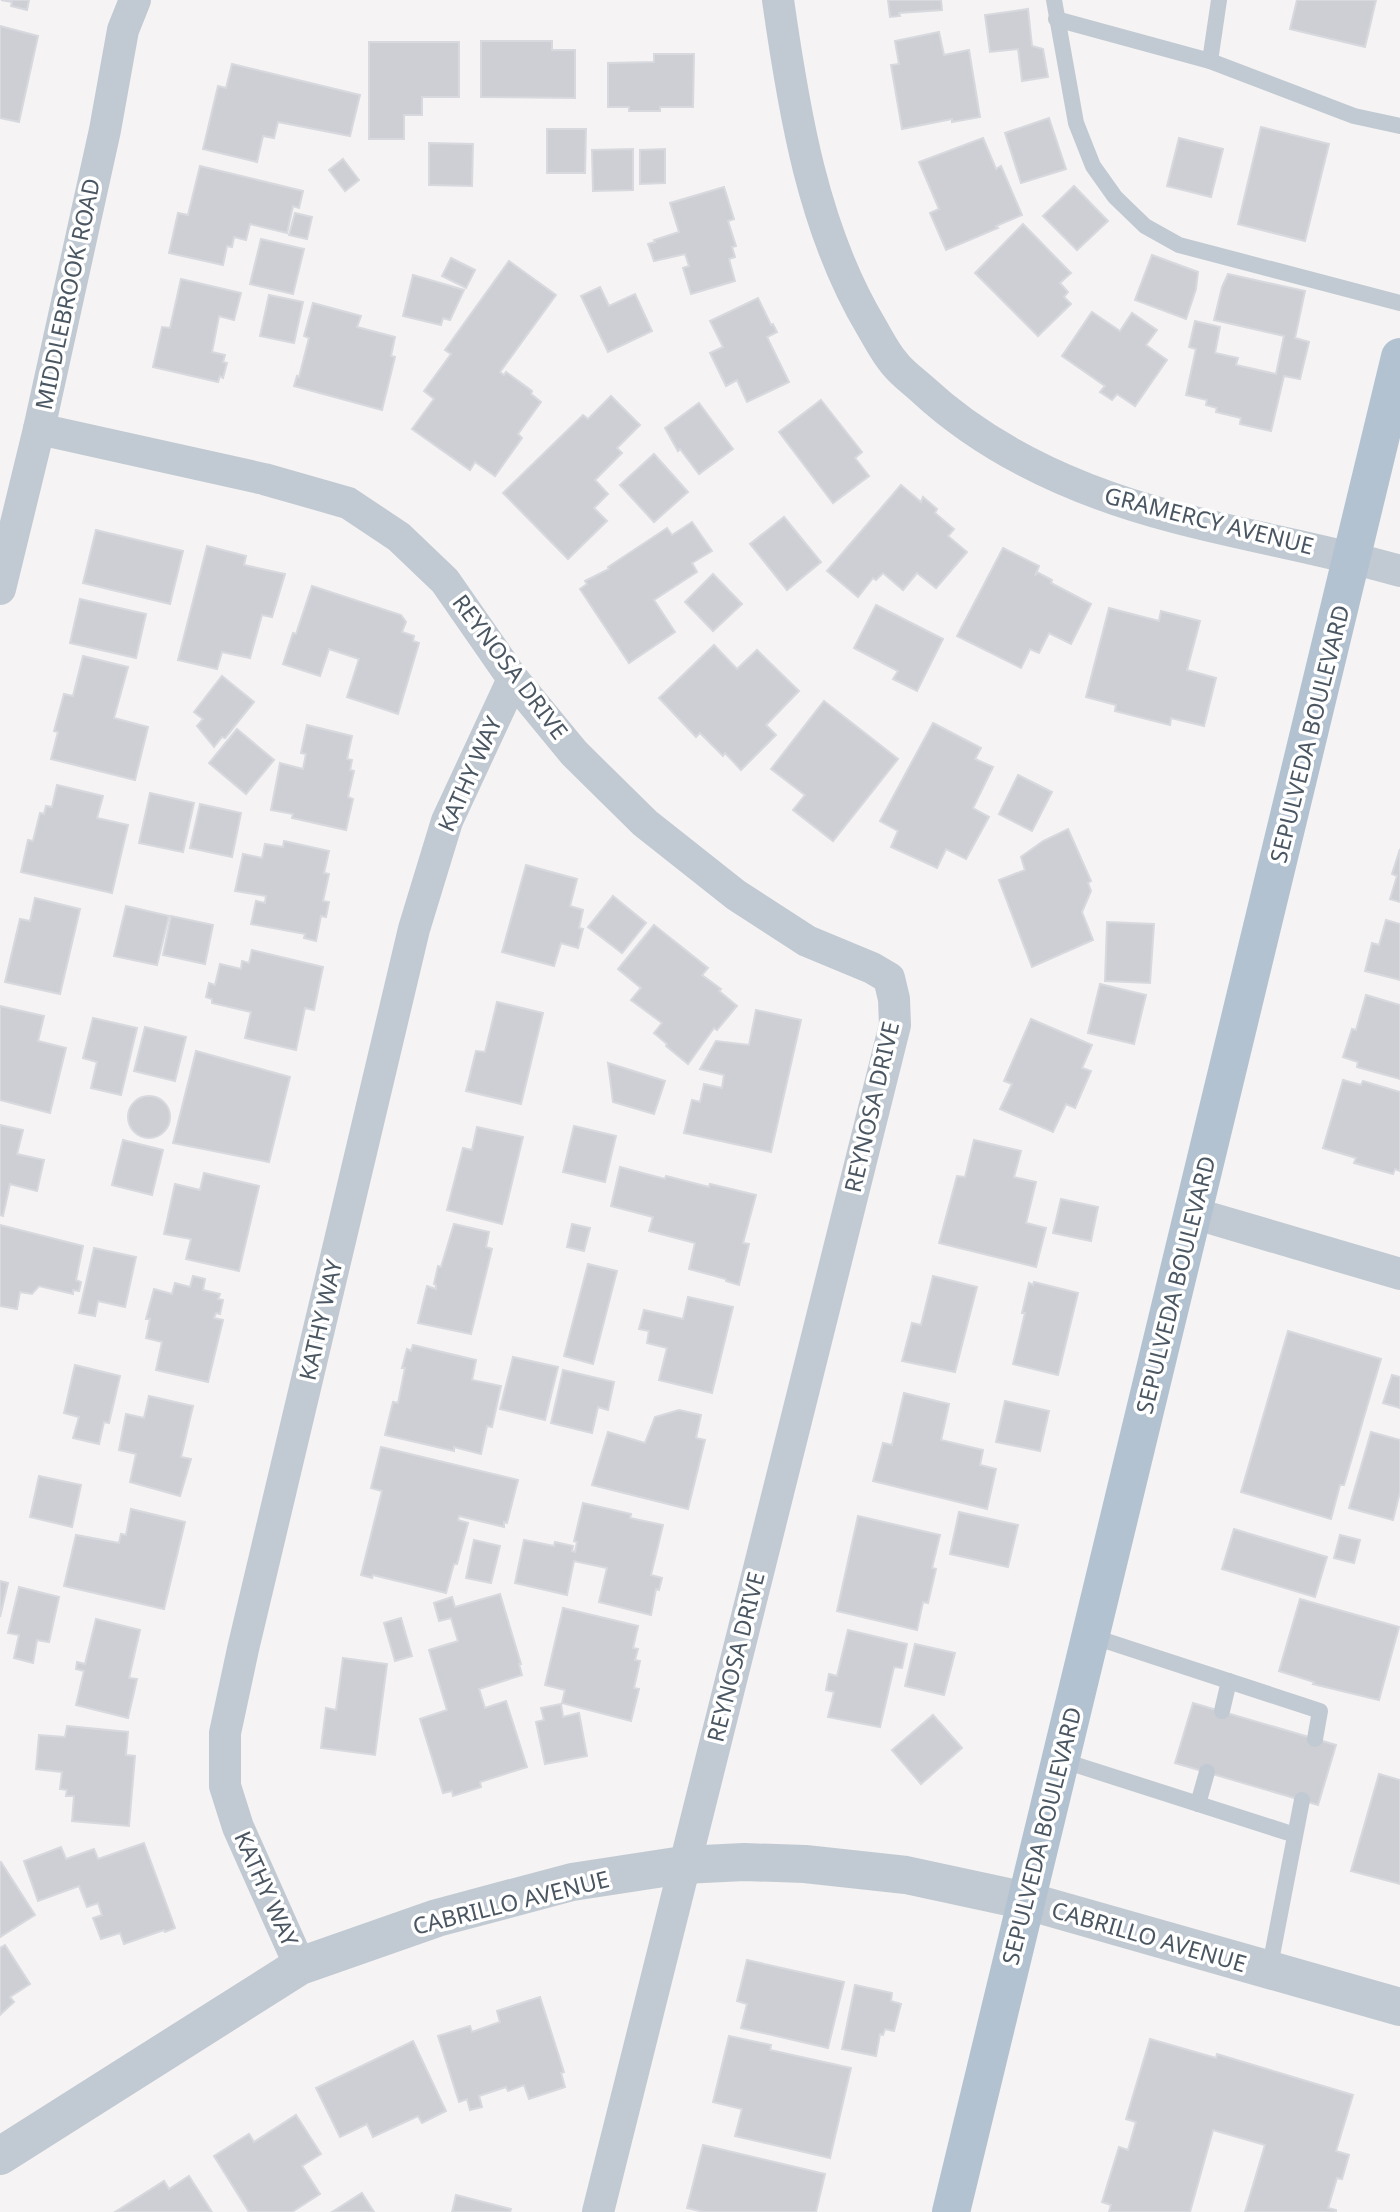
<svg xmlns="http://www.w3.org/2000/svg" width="1400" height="2212" font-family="'Noto Sans',sans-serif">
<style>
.building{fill:#cdcfd5;stroke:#d7d9de;stroke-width:2}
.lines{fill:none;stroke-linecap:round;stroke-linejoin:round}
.service{stroke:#c1cad2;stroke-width:16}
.minor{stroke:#c1cad2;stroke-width:32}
.tertiary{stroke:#c1cad2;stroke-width:38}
.primary{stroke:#b3c2d1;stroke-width:38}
.labels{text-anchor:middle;stroke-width:7;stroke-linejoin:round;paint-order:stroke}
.street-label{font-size:23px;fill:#4a5661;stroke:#fff}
</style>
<rect width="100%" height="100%" fill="#f5f3f3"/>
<g class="building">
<path d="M1 0H29L27 10 11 6 12 2Z"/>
<path d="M888 0H941L942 10 899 13 900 16 890 17Z"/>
<path d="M1297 0H1376L1365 47 1290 29Z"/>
<path d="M1028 9 1032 46 1043 49 1048 77 1022 81 1018 49 990 52 985 15Z"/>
<path d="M0 26 38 36 19 122 0 118Z"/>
<path d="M939 32 944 55 969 50 980 117 952 122V119L902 129 891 65 899 64 895 41Z"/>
<path d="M481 41H552V50H575V98L481 97Z"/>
<path d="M369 42H459V97H422V115H404V139H369Z"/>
<path d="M654 54H694L693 107H660V111H629V107H608V63L654 62Z"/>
<path d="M232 64 360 95 350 136 278 122 274 138 263 136 257 162 203 149 218 86 226 88Z"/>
<path d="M1049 118 1066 169 1021 183 1005 133Z"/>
<path d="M1261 127 1329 144 1305 241 1238 224Z"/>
<path d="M547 129H586L585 173H547Z"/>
<path d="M983 138 996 169 1001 166 1022 215 996 226 998 228 946 250 930 213 939 209 919 162Z"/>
<path d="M1179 138 1223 149 1211 197 1167 186Z"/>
<path d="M429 143 473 144 472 186 429 185Z"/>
<path d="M633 149V190L593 191 592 150Z"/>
<path d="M665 149V183L640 184V150Z"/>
<path d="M343 159 359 180 345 191 329 170Z"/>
<path d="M200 166 303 191 299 208 293 206 287 233 250 224 246 240 234 237 232 247 227 246 223 265 169 253 178 213 188 215Z"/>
<path d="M1074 186 1108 221 1077 250 1043 216Z"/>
<path d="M724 187 734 219 728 221 736 246 732 247 735 257 729 259 735 281 691 294 683 268 689 266 685 254 654 261 648 244 655 242 654 240 679 232 670 203Z"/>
<path d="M295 213 312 217 307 239 289 235Z"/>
<path d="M1023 224 1071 273 1060 283 1068 292 1064 297 1071 304 1038 336 975 273Z"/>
<path d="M261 239 304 249 293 294 250 284Z"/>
<path d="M1152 255 1198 272 1196 289 1186 319 1135 300Z"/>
<path d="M451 258 475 270 466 288 442 276Z"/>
<path d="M509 261 556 295 500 372 504 375 506 372 532 391 531 394 541 402 518 434 522 438 495 476 475 462 470 470 412 429 434 399 424 391 451 354 445 350Z"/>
<path d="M1228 274 1305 291 1295 338 1309 342 1300 379 1284 376 1271 431 1240 424 1241 418 1216 412 1217 408 1206 405 1207 400 1186 395 1196 349 1189 347 1195 321 1220 327 1215 353 1238 358 1236 365 1276 374 1284 336 1214 320 1222 287Z"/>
<path d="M413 275 464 290 450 320 443 318 441 325 403 316Z"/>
<path d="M181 279 241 293 234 320 219 316 212 352 225 355 223 362 227 363 223 378 220 376 218 382 153 367 162 327 170 328Z"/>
<path d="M600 287 609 306 635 294 652 331 608 352 581 296Z"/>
<path d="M269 295 303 302 294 343 260 336Z"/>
<path d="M758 298 771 325 773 324 777 332 767 337 789 382 747 402 737 380 726 386 710 353 723 347 710 321Z"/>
<path d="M313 303 361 316 357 327 395 337 391 356 395 357 382 410 294 386 297 376 299 377 309 338 304 336Z"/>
<path d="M1092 312 1120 331 1132 313 1157 330 1146 345 1167 360 1135 406 1117 394 1112 400 1100 392 1105 386 1062 356Z"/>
<path d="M611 396 640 425 617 448 622 453 595 480 608 494 594 508 607 521 568 559 503 493 583 415 588 419Z"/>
<path d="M821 400 862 452 855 458 869 476 833 503 779 432Z"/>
<path d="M699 403 733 449 699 474 680 449 678 451 665 428Z"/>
<path d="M654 454 688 492 654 522 620 485Z"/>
<path d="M901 485 921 502 923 497 937 509 935 513 954 529 948 536 967 552 936 588 917 573 903 590 883 573 876 580 873 578 858 597 827 571Z"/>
<path d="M784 517 821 562 787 590 750 544Z"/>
<path d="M692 522 712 551 692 563 697 572 654 600 675 632 629 663 580 589 587 584 585 581 609 569 608 567 667 528 672 535Z"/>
<path d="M96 530 183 551 170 604 83 583Z"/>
<path d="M207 546 246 556 244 565 285 574 272 617 262 615 250 658 222 652 217 669 178 660Z"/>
<path d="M1003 548 1039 566 1035 576 1037 572 1052 580 1051 583 1091 604 1071 644 1049 633 1039 653 1030 649 1021 668 957 636Z"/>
<path d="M713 574 742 604 713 631 685 602Z"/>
<path d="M312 586 401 615 406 622 402 632 414 636 413 641 419 643 398 714 347 697 359 659 329 649 320 676 283 664 293 633 296 634Z"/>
<path d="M80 599 146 614 136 658 70 643Z"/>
<path d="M876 605 943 639 917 691 893 679 898 671 854 648Z"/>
<path d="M1109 608 1159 621 1161 611 1200 621 1187 670 1216 678 1204 726 1171 718 1170 725 1115 711 1116 705 1086 697Z"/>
<path d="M714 645 737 669 757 650 799 691 766 725 776 735 741 770 725 753 723 756 700 733 696 737 659 698Z"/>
<path d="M83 656 128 667 114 718 148 727 135 780 51 759 58 732 54 731 64 694 73 696Z"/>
<path d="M222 676 254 702 225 738 222 737 214 747 197 726 203 719 194 712Z"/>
<path d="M824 701 898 759 833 841 793 810 805 795 771 769Z"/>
<path d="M933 723 981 748 975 759 993 767 973 808 989 817 966 859 946 849 937 868 891 847 898 831 880 821Z"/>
<path d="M307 725 352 736 347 759 352 760 350 770 354 771 348 797 353 799 346 830 292 818 293 814 271 810 280 763 303 769 306 754 301 753Z"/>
<path d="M237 729 274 760 246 794 209 763Z"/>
<path d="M1018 775 1052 792 1032 831 999 814Z"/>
<path d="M57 785 103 796 97 818 128 825 112 893 21 872 28 840 33 841 40 813 44 814 46 806 52 807Z"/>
<path d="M150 793 194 803 183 852 139 843Z"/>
<path d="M200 804 241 813 232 857 190 848Z"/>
<path d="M1068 829 1091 881 1088 883 1091 891 1082 912 1093 940 1032 967 999 880 1025 870 1021 857 1043 841Z"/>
<path d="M284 841 329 851 324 873 329 874 323 901 329 902 326 917 321 916 316 941 304 938 305 934 251 924 256 901 265 903 266 896 235 891 243 854 262 858 265 844 283 847Z"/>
<path d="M1400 849V902L1390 899 1397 876 1392 874Z"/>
<path d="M526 865 577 879 570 906 583 910 579 928 583 929 578 948 561 943 554 966 502 952Z"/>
<path d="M613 896 646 923 622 953 588 927Z"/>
<path d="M35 898 80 909 60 994 5 982 20 919 30 921Z"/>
<path d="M126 906 169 916 157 965 114 956Z"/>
<path d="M171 916 213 925 205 964 163 955Z"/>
<path d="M1386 920 1400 924V980L1365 971 1372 943 1379 945Z"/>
<path d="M1107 922 1154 924 1150 983 1105 981Z"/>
<path d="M654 925 708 968 702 975 721 989 719 991 737 1006 717 1030 714 1028 688 1064 666 1046 667 1044 654 1033 662 1023 631 1000 641 988 618 969Z"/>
<path d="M252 950 323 967 314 1010 305 1008 296 1050 245 1038 251 1012 212 1003V999L206 997 209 983 215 985 220 964 241 969 242 961 249 963Z"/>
<path d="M1100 984 1146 995 1134 1044 1088 1033Z"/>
<path d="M1366 995 1400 1005V1079L1357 1067 1358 1062 1343 1057 1352 1029 1356 1030Z"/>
<path d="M497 1002 543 1013 521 1104 466 1091 476 1051 485 1052Z"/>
<path d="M0 1006 44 1016 38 1041 66 1048 50 1113 0 1100Z"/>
<path d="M756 1010 801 1020 771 1152 684 1133 692 1100 700 1102 704 1084 722 1088 724 1075 700 1069 716 1041 749 1045Z"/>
<path d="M93 1018 137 1028 121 1095 91 1088 97 1062 83 1058Z"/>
<path d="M1031 1019 1092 1045 1082 1068 1091 1071 1075 1108 1066 1104 1053 1132 1000 1109 1012 1084 1004 1081Z"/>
<path d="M145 1027 186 1037 175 1081 134 1071Z"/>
<path d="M196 1051 290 1077 269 1162 173 1143Z"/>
<path d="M608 1063 665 1081 654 1114 613 1102Z"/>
<path d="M1343 1080 1361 1085 1363 1081 1400 1092V1171L1395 1169 1393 1174 1354 1163 1356 1158 1323 1148Z"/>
<circle cx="149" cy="1117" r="21"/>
<path d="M0 1125 23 1130 17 1154 44 1160 37 1191 10 1184 3 1216 0 1215Z"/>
<path d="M574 1126 616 1136 605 1182 563 1172Z"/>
<path d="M477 1127 523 1137 502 1224 447 1210 463 1148 472 1150Z"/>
<path d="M123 1140 163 1150 152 1195 112 1185Z"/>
<path d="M974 1140 1021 1151 1014 1177 1036 1182 1026 1223 1046 1228 1036 1267 939 1243 957 1176 965 1177Z"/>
<path d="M620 1167 665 1179 666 1176 709 1187 710 1184 756 1195 743 1243 749 1244 739 1285 726 1281V1279L689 1269 695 1243 649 1231 653 1217 611 1206Z"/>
<path d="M204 1173 259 1186 239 1271 186 1259 191 1239 164 1234 175 1184 200 1190Z"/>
<path d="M1061 1199 1098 1207 1091 1241 1053 1233Z"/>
<path d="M454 1224 489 1232 486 1247 492 1249 471 1334 418 1323 427 1286 436 1289V1285L434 1284 438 1266 441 1267Z"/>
<path d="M572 1224 590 1228 584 1251 567 1247Z"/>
<path d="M0 1225 83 1246 76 1280 81 1282 79 1291 73 1290V1294L39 1286 32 1294 20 1292 17 1309 0 1306Z"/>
<path d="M94 1248 136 1257 125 1307 98 1301 95 1316 79 1313Z"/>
<path d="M588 1264 617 1271 593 1364 564 1356Z"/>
<path d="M193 1276 205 1279 203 1290 220 1294 218 1299 223 1300 220 1314 216 1313 214 1318 223 1320 208 1382 156 1370 162 1342 146 1338 150 1319H146L154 1289 172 1294 175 1283 190 1287Z"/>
<path d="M933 1276 977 1287 955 1372 902 1361 912 1323 921 1325Z"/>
<path d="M1034 1282 1078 1293 1058 1375 1013 1364 1025 1313H1022L1029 1283 1033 1285Z"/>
<path d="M688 1297 733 1307 712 1393 659 1380 667 1348 647 1343 649 1331 639 1329 644 1310 683 1319Z"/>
<path d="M1288 1331 1381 1359 1344 1485H1340L1331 1519 1241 1492Z"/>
<path d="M413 1345 476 1360 472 1380 501 1386 492 1427 487 1426 481 1454 454 1447V1451L385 1435 393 1402 398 1403 405 1368H402L407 1349 411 1351Z"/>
<path d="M513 1357 558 1367 545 1420 500 1409Z"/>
<path d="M75 1365 120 1376 109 1423 104 1422 99 1444 73 1438 79 1417 64 1413Z"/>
<path d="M563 1370 614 1382 608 1410 598 1407 592 1433 551 1423Z"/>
<path d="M1392 1375 1400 1377V1408L1383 1403Z"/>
<path d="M904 1393 949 1404 941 1440 983 1450 980 1465 996 1469 987 1509 873 1481 883 1443 892 1445Z"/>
<path d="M149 1396 193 1406 181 1457 191 1459 180 1496 130 1482 136 1454 119 1450 126 1414 144 1418Z"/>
<path d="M1005 1401 1049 1411 1040 1451 996 1442Z"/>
<path d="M679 1410 701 1415 696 1438 705 1440 688 1509 592 1485 608 1432 645 1443 655 1417Z"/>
<path d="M1371 1432 1400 1440V1492L1393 1520 1349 1508Z"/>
<path d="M381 1447 518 1480 507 1523 504 1522V1527L459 1516 458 1520 468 1523 457 1564H454L446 1593 373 1575 372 1578 361 1575 382 1491 371 1488Z"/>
<path d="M39 1476 81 1485 72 1527 30 1517Z"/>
<path d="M583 1503 631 1514 630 1518 663 1525 651 1575 662 1578 659 1590 656 1589 651 1615 599 1602 607 1568 574 1561 567 1595 515 1583 524 1540 554 1546 555 1542 573 1546 572 1551 575 1552 577 1542 574 1541Z"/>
<path d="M131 1509 185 1522 164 1609 64 1586 76 1535 119 1543 121 1534 126 1535Z"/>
<path d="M959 1512 1018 1525 1008 1567 950 1554Z"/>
<path d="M858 1516 940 1535 932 1568 936 1569 928 1603 923 1602 917 1630 837 1611Z"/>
<path d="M1234 1529 1327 1557 1315 1597 1222 1569Z"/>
<path d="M1340 1535 1360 1540 1354 1563 1334 1558Z"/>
<path d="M474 1540 500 1546 491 1583 466 1578Z"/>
<path d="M0 1581 8 1583 0 1617Z"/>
<path d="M19 1587 59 1597 49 1642 37 1640 33 1663 14 1658 19 1635 8 1633Z"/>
<path d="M500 1594 521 1664H519L522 1675 479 1689 485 1708 506 1701 527 1767 480 1782 481 1787 453 1796 452 1791 443 1793 420 1719 447 1710 429 1650 458 1641 451 1618 439 1621 434 1603 452 1597 455 1607Z"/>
<path d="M1300 1599 1399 1627 1379 1700 1313 1684 1314 1682 1279 1671Z"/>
<path d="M563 1608 638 1626 633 1648 638 1649 635 1660 640 1661 634 1688 639 1689 631 1721 562 1703 565 1690 545 1685Z"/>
<path d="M401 1618 412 1656 395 1661 384 1623Z"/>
<path d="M96 1619 140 1630 129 1678 137 1679 128 1718 76 1705 84 1671 76 1669 77 1662 85 1664Z"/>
<path d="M848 1630 907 1644 902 1668 894 1667 880 1727 828 1717 834 1692 826 1690 829 1674 837 1676Z"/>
<path d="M915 1644 955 1653 944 1695 905 1686Z"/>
<path d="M343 1658 387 1664 375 1755 321 1748 326 1708 336 1710Z"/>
<path d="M1193 1703 1336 1745 1318 1805 1175 1763Z"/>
<path d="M561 1704 563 1717 579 1713 587 1756 545 1764 536 1722 544 1720 541 1708Z"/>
<path d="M933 1715 962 1748 921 1784 892 1750Z"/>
<path d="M67 1726 128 1732 126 1755 135 1756 129 1826 72 1821 74 1796H66L67 1790 60 1789 62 1772 36 1769 39 1735 65 1737Z"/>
<path d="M1379 1774 1400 1780V1884L1351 1871Z"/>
<path d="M144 1843 175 1928 165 1932 164 1930 124 1944 120 1933 101 1939 93 1918 102 1915 98 1903 87 1907 79 1886 38 1901 24 1861 61 1847 66 1859 94 1849 98 1859Z"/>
<path d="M1 1862 35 1915 0 1937V1863Z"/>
<path d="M5 1945 30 1984 10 1997 14 2002 0 2015V1948Z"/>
<path d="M747 1960 844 1982 828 2048 741 2028 747 2004 737 2001Z"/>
<path d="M855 1985 892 1993 891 2001 901 2004 894 2031 885 2029 883 2035 880 2034 876 2056 842 2049Z"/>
<path d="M540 1997 564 2072 561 2073 565 2087 529 2099 524 2085 508 2091 506 2087 479 2096 482 2107 470 2110 467 2099 459 2102 438 2036 470 2026 472 2032 500 2022 497 2011Z"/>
<path d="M729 2036 771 2045 770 2050 851 2068 830 2158 735 2136 742 2109 713 2102Z"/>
<path d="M1150 2039 1216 2058 1217 2054 1353 2095 1336 2151 1349 2155 1342 2179 1337 2178 1328 2208 1336 2210V2212H1245L1265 2145 1213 2130 1190 2212H1109L1111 2205 1102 2202 1119 2147 1128 2150 1136 2122 1126 2119Z"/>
<path d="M413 2041 446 2111 422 2123 418 2116 373 2137 367 2124 340 2137 316 2088Z"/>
<path d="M296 2115 321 2154 302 2166 320 2194 292 2212H249L214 2156 249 2134 254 2142Z"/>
<path d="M703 2145 825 2174 816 2212H704L687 2208Z"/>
<path d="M189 2176 212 2212H115L164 2181 169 2189Z"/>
<path d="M362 2193 374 2212H332Z"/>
<path d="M456 2195 511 2209 510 2212H452Z"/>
</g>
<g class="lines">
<g class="service">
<path d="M1054 0 1076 123 1093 166 1115 197 1145 226 1179 245 1400 303"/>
<path d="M1056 19 1210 61 1354 116 1400 126"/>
<path d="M1210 61 1219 0"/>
<path d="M1091 1636 1320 1711 1315 1739"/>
<path d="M1222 1711 1229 1681"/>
<path d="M1061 1760 1295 1835"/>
<path d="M1198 1804 1207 1772"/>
<path d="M1269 1971 1302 1800"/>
</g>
<g class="minor">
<path d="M778 0C794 112 813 230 872 328 879 340 886 354 895 364 902 373 913 381 922 389 992 454 1082 493 1174 517 1249 537 1325 549 1400 571"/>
<path d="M39 429 264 479 348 503 399 537 445 581 513 679 574 753 645 823 736 895 807 941 872 968 889 978 894 999 895 1025 598 2212"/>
<path d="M0 589 39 429 105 130 123 30 135 0"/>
<path d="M1193 1213 1400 1274"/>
<path d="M300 1966 238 1827 225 1786V1733L243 1649 414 929 447 821 513 679"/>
</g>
<path class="tertiary" d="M0 2156 300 1966 437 1918 572 1882 683 1865 744 1862 805 1864 906 1875 1027 1901 1400 2007"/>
<path class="primary" d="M951 2212 1400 357"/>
</g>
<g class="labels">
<g class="street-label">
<text transform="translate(68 294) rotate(-78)" y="8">MIDDLEBROOK ROAD</text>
<text transform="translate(1209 521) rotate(14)" y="8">GRAMERCY AVENUE</text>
<text transform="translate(510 667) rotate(53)" y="8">REYNOSA DRIVE</text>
<text transform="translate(1310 734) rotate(-76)" y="8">SEPULVEDA BOULEVARD</text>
<text transform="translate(470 774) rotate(-66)" y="8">KATHY WAY</text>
<text transform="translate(872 1107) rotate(-77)" y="8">REYNOSA DRIVE</text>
<text transform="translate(1176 1285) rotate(-76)" y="8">SEPULVEDA BOULEVARD</text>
<text transform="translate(321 1320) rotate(-77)" y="8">KATHY WAY</text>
<text transform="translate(736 1657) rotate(-76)" y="8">REYNOSA DRIVE</text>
<text transform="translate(1042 1836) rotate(-76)" y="8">SEPULVEDA BOULEVARD</text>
<text transform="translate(266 1889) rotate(66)" y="8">KATHY WAY</text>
<text transform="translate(511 1903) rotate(-14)" y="8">CABRILLO AVENUE</text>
<text transform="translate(1149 1937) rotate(16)" y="8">CABRILLO AVENUE</text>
</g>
</g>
</svg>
